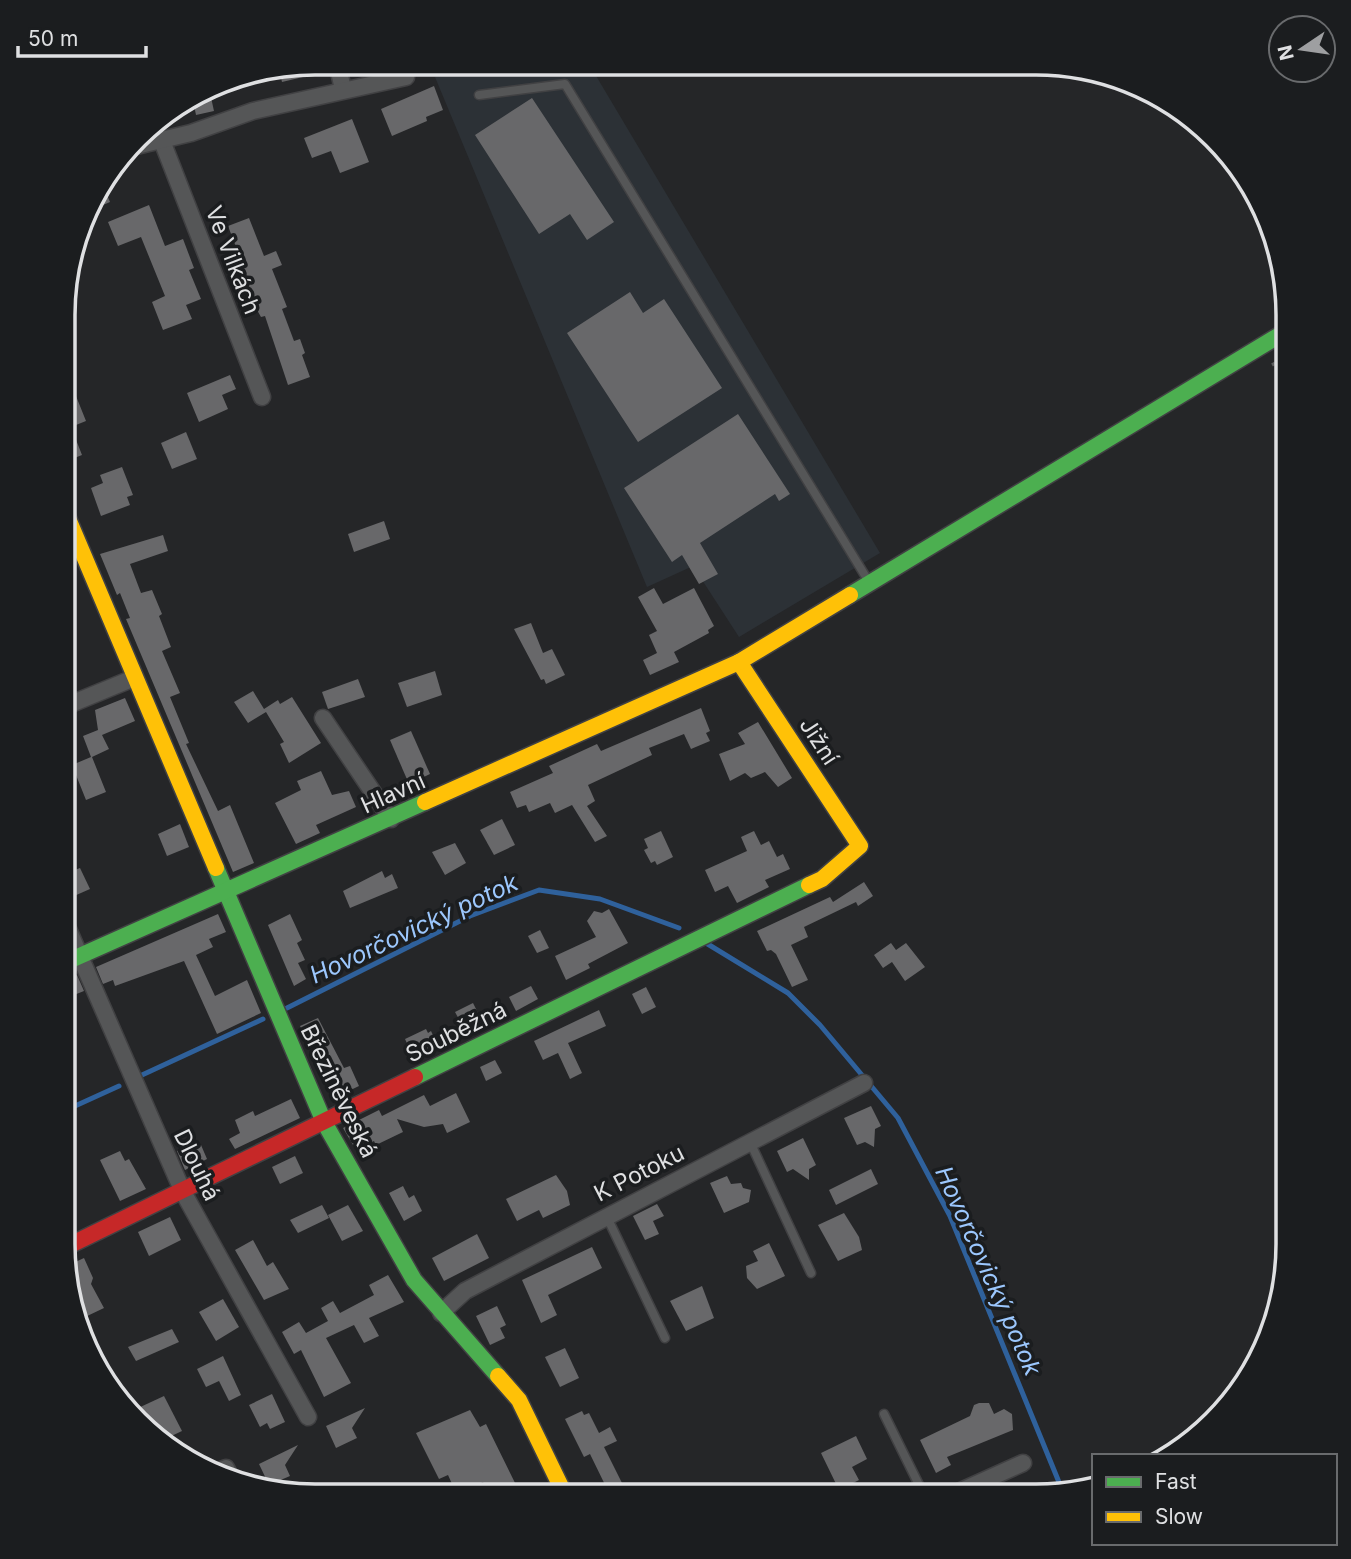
<svg xmlns="http://www.w3.org/2000/svg" width="1351" height="1559" font-family="Inter,sans-serif">
<style>
.built{fill:#2c3136}
.lines{fill:none;stroke-linecap:round;stroke-linejoin:round}
.stream{stroke:#2f619c;stroke-width:5}
.building{fill:#68686a}
.lane-casing{stroke:#414143;stroke-width:11}
.street-casing{stroke:#414143;stroke-width:19}
.fast-casing{stroke:#414143;stroke-width:19}
.slow-casing{stroke:#414143;stroke-width:19}
.jam-casing{stroke:#414143;stroke-width:19}
.path{stroke:#5c5d5e;stroke-width:3.5;stroke-dasharray:3.5 3.5;stroke-linecap:butt}
.lane{stroke:#555657;stroke-width:8}
.street{stroke:#555657;stroke-width:16}
.fast{stroke:#4caf50;stroke-width:16}
.slow{stroke:#ffc107;stroke-width:16}
.jam{stroke:#c62828;stroke-width:16}
.labels{text-anchor:middle;stroke-width:7;stroke-linejoin:round;paint-order:stroke}
.street-label{font-size:23px;fill:#dfe0e2;stroke:#1b1d1f}
.water-label{font-size:24px;font-style:italic;fill:#9cc7fd;stroke:#1b1d1f}
.rim{fill:none;stroke:#dfe0e2;stroke-width:3.5}
</style>
<rect width="100%" height="100%" fill="#252628"/>
<path class="built" d="M521 64H589L880 553 739 637 693 566 647 587 435 77Z"/>
<g class="lines">
<g class="stream">
<path d="M706 943 788 993 820 1025 898 1118 950 1216 1063 1492"/>
<path d="M287 1008 470 916 539 890 600 899 679 928"/>
<path d="M142 1075 263 1019"/>
<path d="M64 1111 119 1086"/>
</g>
</g>
<g class="building">
<path d="M318 63 320 73 282 82 279 69Z"/>
<path d="M434 86 443 110 426 117 427 121 392 136 381 109Z"/>
<path d="M210 93 214 111 196 115 193 100Z"/>
<path d="M532 98 614 222 587 240 570 214 539 234 475 135Z"/>
<path d="M352 119 369 162 340 173 331 151 312 158 304 138Z"/>
<path d="M102 183 110 202 89 211 97 190Z"/>
<path d="M149 205 165 246 183 239 194 268 189 270 201 299 186 305 192 319 163 330 152 302 165 296 141 237 118 246 108 222Z"/>
<path d="M249 218 264 256 276 251 282 265 272 269 287 307 282 309 294 341 300 339 305 353 302 355 310 377 288 385 265 316 261 317 257 310 234 253 238 252 228 226Z"/>
<path d="M630 292 643 313 664 299 722 388 638 442 567 333Z"/>
<path d="M230 375 236 389 222 395 228 409 199 422 187 393Z"/>
<path d="M68 376 86 421 71 427 82 455 67 461Z"/>
<path d="M738 414 790 494 779 501 775 494 700 543 718 574 699 584 682 555 672 562 624 488Z"/>
<path d="M186 432 197 459 172 469 161 443Z"/>
<path d="M122 467 133 495 127 497 130 505 101 516 91 488 103 483 100 475Z"/>
<path d="M384 521 390 539 354 552 348 534Z"/>
<path d="M163 535 168 551 130 564 141 593 152 590 162 614 159 616 171 647 162 651 180 693 170 697 189 743 186 744 218 811 230 805 254 863 233 872 126 619 130 618 120 593 117 595 100 554Z"/>
<path d="M654 588 663 604 694 588 714 626 708 630 709 633 674 652 679 662 650 675 643 660 657 653 649 635 657 631 638 597Z"/>
<path d="M531 623 543 653 552 649 565 675 546 684 544 679 541 680 514 629Z"/>
<path d="M435 671 442 695 407 707 398 683Z"/>
<path d="M358 679 365 697 328 709 322 692Z"/>
<path d="M253 691 264 709 278 700 280 704 292 697 321 743 289 763 280 744 284 742 266 712 248 723 234 702Z"/>
<path d="M125 698 135 721 102 735 109 749 92 757 106 792 86 800 72 765 91 757 83 736 98 730 95 710Z"/>
<path d="M701 708 710 731 706 733 710 741 691 749 684 734 649 748 652 755 588 785 595 801 587 806 607 836 595 842 572 805 555 813 550 803 529 812 526 805 517 808 510 792 553 773 549 766 597 744 601 751Z"/>
<path d="M758 722 792 778 778 787 765 772 751 778 745 773 730 781 719 754 745 744 738 733Z"/>
<path d="M411 731 430 774 409 784 390 740Z"/>
<path d="M321 771 332 795 349 791 356 807 316 825 320 833 296 844 275 803 301 790 297 781Z"/>
<path d="M502 819 515 845 494 855 480 830Z"/>
<path d="M180 824 189 847 167 856 158 834Z"/>
<path d="M661 831 673 857 657 865 655 861 651 863 644 850 648 848 644 839Z"/>
<path d="M754 831 761 845 769 841 777 857 783 854 790 869 765 880 769 887 737 903 728 886 715 892 705 870 747 851 741 837Z"/>
<path d="M455 843 466 863 445 875 432 852Z"/>
<path d="M80 868 90 889 65 900V874Z"/>
<path d="M382 871 385 878 392 874 398 888 350 908 343 891Z"/>
<path d="M864 882 873 896 858 906 856 902 804 927 808 937 791 945 808 980 792 987 776 954 771 950 767 951 757 931 830 897 833 902Z"/>
<path d="M609 909 628 943 588 964 590 968 566 980 555 956 596 937 587 921 594 911 602 913Z"/>
<path d="M218 914 226 932 209 939 213 947 196 955 215 996 247 980 261 1013 217 1034 184 961 115 986 113 980 103 984 96 967Z"/>
<path d="M290 914 302 940 297 943 305 960 298 963 306 979 294 986 268 925Z"/>
<path d="M540 930 549 948 537 953 528 936Z"/>
<path d="M891 943 896 950 906 943 925 967 905 981 892 962 883 968 874 955Z"/>
<path d="M77 975 84 991 64 999V980Z"/>
<path d="M531 986 538 999 516 1011 509 997Z"/>
<path d="M646 987 656 1007 642 1014 632 994Z"/>
<path d="M473 1003 484 1025 467 1034 455 1012Z"/>
<path d="M599 1010 606 1026 568 1043 582 1073 570 1079 558 1053 543 1060 534 1041Z"/>
<path d="M318 1018 344 1068 350 1066 359 1086 336 1097 300 1026Z"/>
<path d="M426 1029 428 1033 431 1031 439 1048 414 1059 405 1039Z"/>
<path d="M495 1060 502 1073 486 1081 480 1067Z"/>
<path d="M456 1093 470 1122 447 1133 443 1124 424 1127 397 1119 403 1132 376 1145 374 1141 356 1150 343 1128 379 1110 382 1116 424 1095 430 1106Z"/>
<path d="M291 1099 300 1118 235 1149 229 1139 240 1133 235 1120 253 1111 255 1116Z"/>
<path d="M871 1106 881 1126 875 1129 874 1147 865 1142 857 1145 844 1118Z"/>
<path d="M803 1138 816 1165 809 1169V1180L793 1169 787 1172 777 1151Z"/>
<path d="M190 1145 195 1149 201 1145 207 1159 185 1170 177 1151Z"/>
<path d="M120 1151 125 1161 129 1159 146 1189 120 1201 100 1160Z"/>
<path d="M295 1156 303 1173 280 1184 272 1167Z"/>
<path d="M871 1169 878 1184 836 1205 829 1190Z"/>
<path d="M556 1175 567 1191 570 1205 543 1218 539 1210 517 1221 506 1199Z"/>
<path d="M727 1176 731 1184 741 1183 743 1188 751 1190 749 1202 724 1213 710 1183Z"/>
<path d="M403 1186 409 1198 414 1195 422 1211 404 1221 389 1193Z"/>
<path d="M657 1204 664 1216 653 1221 659 1234 645 1240 633 1216Z"/>
<path d="M322 1205 329 1218 298 1233 290 1220Z"/>
<path d="M348 1205 363 1231 342 1241 328 1215Z"/>
<path d="M844 1213 859 1237 862 1250 838 1261 818 1225Z"/>
<path d="M170 1217 181 1240 149 1256 138 1232Z"/>
<path d="M477 1234 489 1258 444 1281 432 1258Z"/>
<path d="M253 1240 267 1266 273 1262 289 1289 264 1300 235 1250Z"/>
<path d="M769 1243 785 1276 757 1289 747 1278 746 1266 758 1261 753 1251Z"/>
<path d="M592 1247 602 1268 548 1295 557 1315 541 1323 522 1280Z"/>
<path d="M84 1258 93 1278 91 1284 104 1308 83 1318 69 1265Z"/>
<path d="M388 1275 404 1302 369 1318 379 1336 364 1343 354 1325 326 1338 351 1383 324 1397 301 1350 294 1354 282 1332 299 1322 306 1333 328 1321 321 1308 333 1301 340 1313 374 1295 369 1285Z"/>
<path d="M702 1286 714 1318 686 1331 670 1301Z"/>
<path d="M223 1299 239 1327 216 1341 199 1312Z"/>
<path d="M497 1306 506 1325 500 1328 505 1338 490 1345 476 1316Z"/>
<path d="M172 1329 179 1342 136 1361 128 1347Z"/>
<path d="M565 1348 579 1378 560 1387 545 1357Z"/>
<path d="M223 1356 241 1395 229 1401 219 1381 206 1387 197 1369Z"/>
<path d="M272 1394 285 1422 270 1429 267 1423 260 1427 249 1405Z"/>
<path d="M164 1396 182 1431 165 1439 136 1409Z"/>
<path d="M979 1403H989L994 1414 1004 1409 1012 1414 1013 1430 947 1457 951 1465 936 1473 920 1440 970 1416 974 1405Z"/>
<path d="M365 1408 352 1428 357 1438 336 1448 326 1426Z"/>
<path d="M470 1410 480 1427 486 1424 521 1495H490L483 1482 462 1492 458 1484 453 1486 448 1475 439 1479 416 1433Z"/>
<path d="M582 1411 584 1415 589 1413 599 1433 610 1427 617 1441 604 1447 628 1495H610L590 1454 584 1457 565 1419Z"/>
<path d="M856 1436 867 1459 852 1467 859 1480 839 1490 821 1453Z"/>
<path d="M298 1445 285 1465 290 1476 269 1485 259 1464Z"/>
</g>
<g class="lines">
<defs>
<g id="lane">
<path d="M479 95 565 84 869 582"/>
<path d="M750 1142 811 1273"/>
<path d="M606 1215 665 1338"/>
<path d="M884 1414 924 1495"/>
<path d="M731 1488 735 1495"/>
</g>
<g id="street">
<path d="M337 63 343 89"/>
<path d="M162 141 262 397"/>
<path d="M132 147 191 133 253 111 406 77"/>
<path d="M66 706 134 678"/>
<path d="M323 718 391 819"/>
<path d="M65 922 183 1192 308 1417"/>
<path d="M441 1313 465 1291 864 1083"/>
<path d="M219 1471 226 1468 229 1474"/>
<path d="M952 1495 1023 1463"/>
</g>
<g id="fast">
<path d="M850 595 1288 330"/>
<path d="M216 868 324 1122 414 1280 498 1376"/>
<path d="M64 963 425 802"/>
<path d="M415 1077 809 885"/>
</g>
<g id="slow">
<path d="M67 516 216 868"/>
<path d="M739 662 860 846 822 879 809 885"/>
<path d="M425 802 739 662 850 595"/>
<path d="M498 1376 519 1400 565 1495"/>
</g>
<path id="jam" d="M64 1248 415 1077"/>
</defs>
<use href="#lane" class="lane-casing"/>
<use href="#street" class="street-casing"/>
<use href="#fast" class="fast-casing"/>
<use href="#slow" class="slow-casing"/>
<use href="#jam" class="jam-casing"/>
<g class="path">
<path d="M422 74 477 63"/>
<path d="M1272 365 1288 356"/>
</g>
<use href="#lane" class="lane"/>
<use href="#street" class="street"/>
<use href="#fast" class="fast"/>
<use href="#slow" class="slow"/>
<use href="#jam" class="jam"/>
</g>
<g class="labels">
<g class="street-label">
<text transform="translate(233 260) rotate(69)" y="8">Ve Vilkách</text>
<text transform="translate(819 741) rotate(57)" y="8">Jižní</text>
<text transform="translate(393 793) rotate(-24)" y="8">Hlavní</text>
<text transform="translate(456 1032) rotate(-26)" y="8">Souběžná</text>
<text transform="translate(339 1091) rotate(64)" y="8">Březiněveská</text>
<text transform="translate(197 1165) rotate(64)" y="8">Dlouhá</text>
<text transform="translate(639 1173) rotate(-27)" y="8">K Potoku</text>
</g>
<g class="water-label">
<text transform="translate(414 929) rotate(-25)" y="8">Hovorčovický potok</text>
<text transform="translate(988 1271) rotate(66)" y="8">Hovorčovický potok</text>
</g>
</g>
<path d="M0 0H1351V1559H0ZM315 75H1036A240 240 0 0 1 1276 315V1244A240 240 0 0 1 1036 1484H315A240 240 0 0 1 75 1244V315A240 240 0 0 1 315 75Z" fill="#1b1d1f" fill-rule="evenodd"/>
<path class="rim" d="M315 75H1036A240 240 0 0 1 1276 315V1244A240 240 0 0 1 1036 1484H315A240 240 0 0 1 75 1244V315A240 240 0 0 1 315 75Z"/>
<rect x="1092" y="1454" width="245" height="91" fill="#1b1d1f" stroke="#696b6d" stroke-width="2"/>
<rect x="1106" y="1477" width="35" height="10" fill="#4caf50" stroke="#696b6d" stroke-width="2"/>
<text x="1155" y="1489" font-size="21" fill="#dfe0e2">Fast</text>
<rect x="1106" y="1512" width="35" height="10" fill="#ffc107" stroke="#696b6d" stroke-width="2"/>
<text x="1155" y="1524" font-size="21" fill="#dfe0e2">Slow</text>
<g transform="translate(1302 49) rotate(257)"><circle r="33" fill="#1b1d1f" stroke="#696b6d" stroke-width="2"/>
<path d="M0-5L12 26L0 18L-12 26Z" fill="#9e9fa1"/>
<text y="-10" font-size="19" font-weight="bold" text-anchor="middle" fill="#dfe0e2">N</text>
</g>
<path d="M18 46v10h128v-10" fill="none" stroke="#dfe0e2" stroke-width="3.5"/>
<text x="28" y="46" font-size="21" fill="#dfe0e2" stroke="#1b1d1f" stroke-width="5" paint-order="stroke">50 m</text>
</svg>
